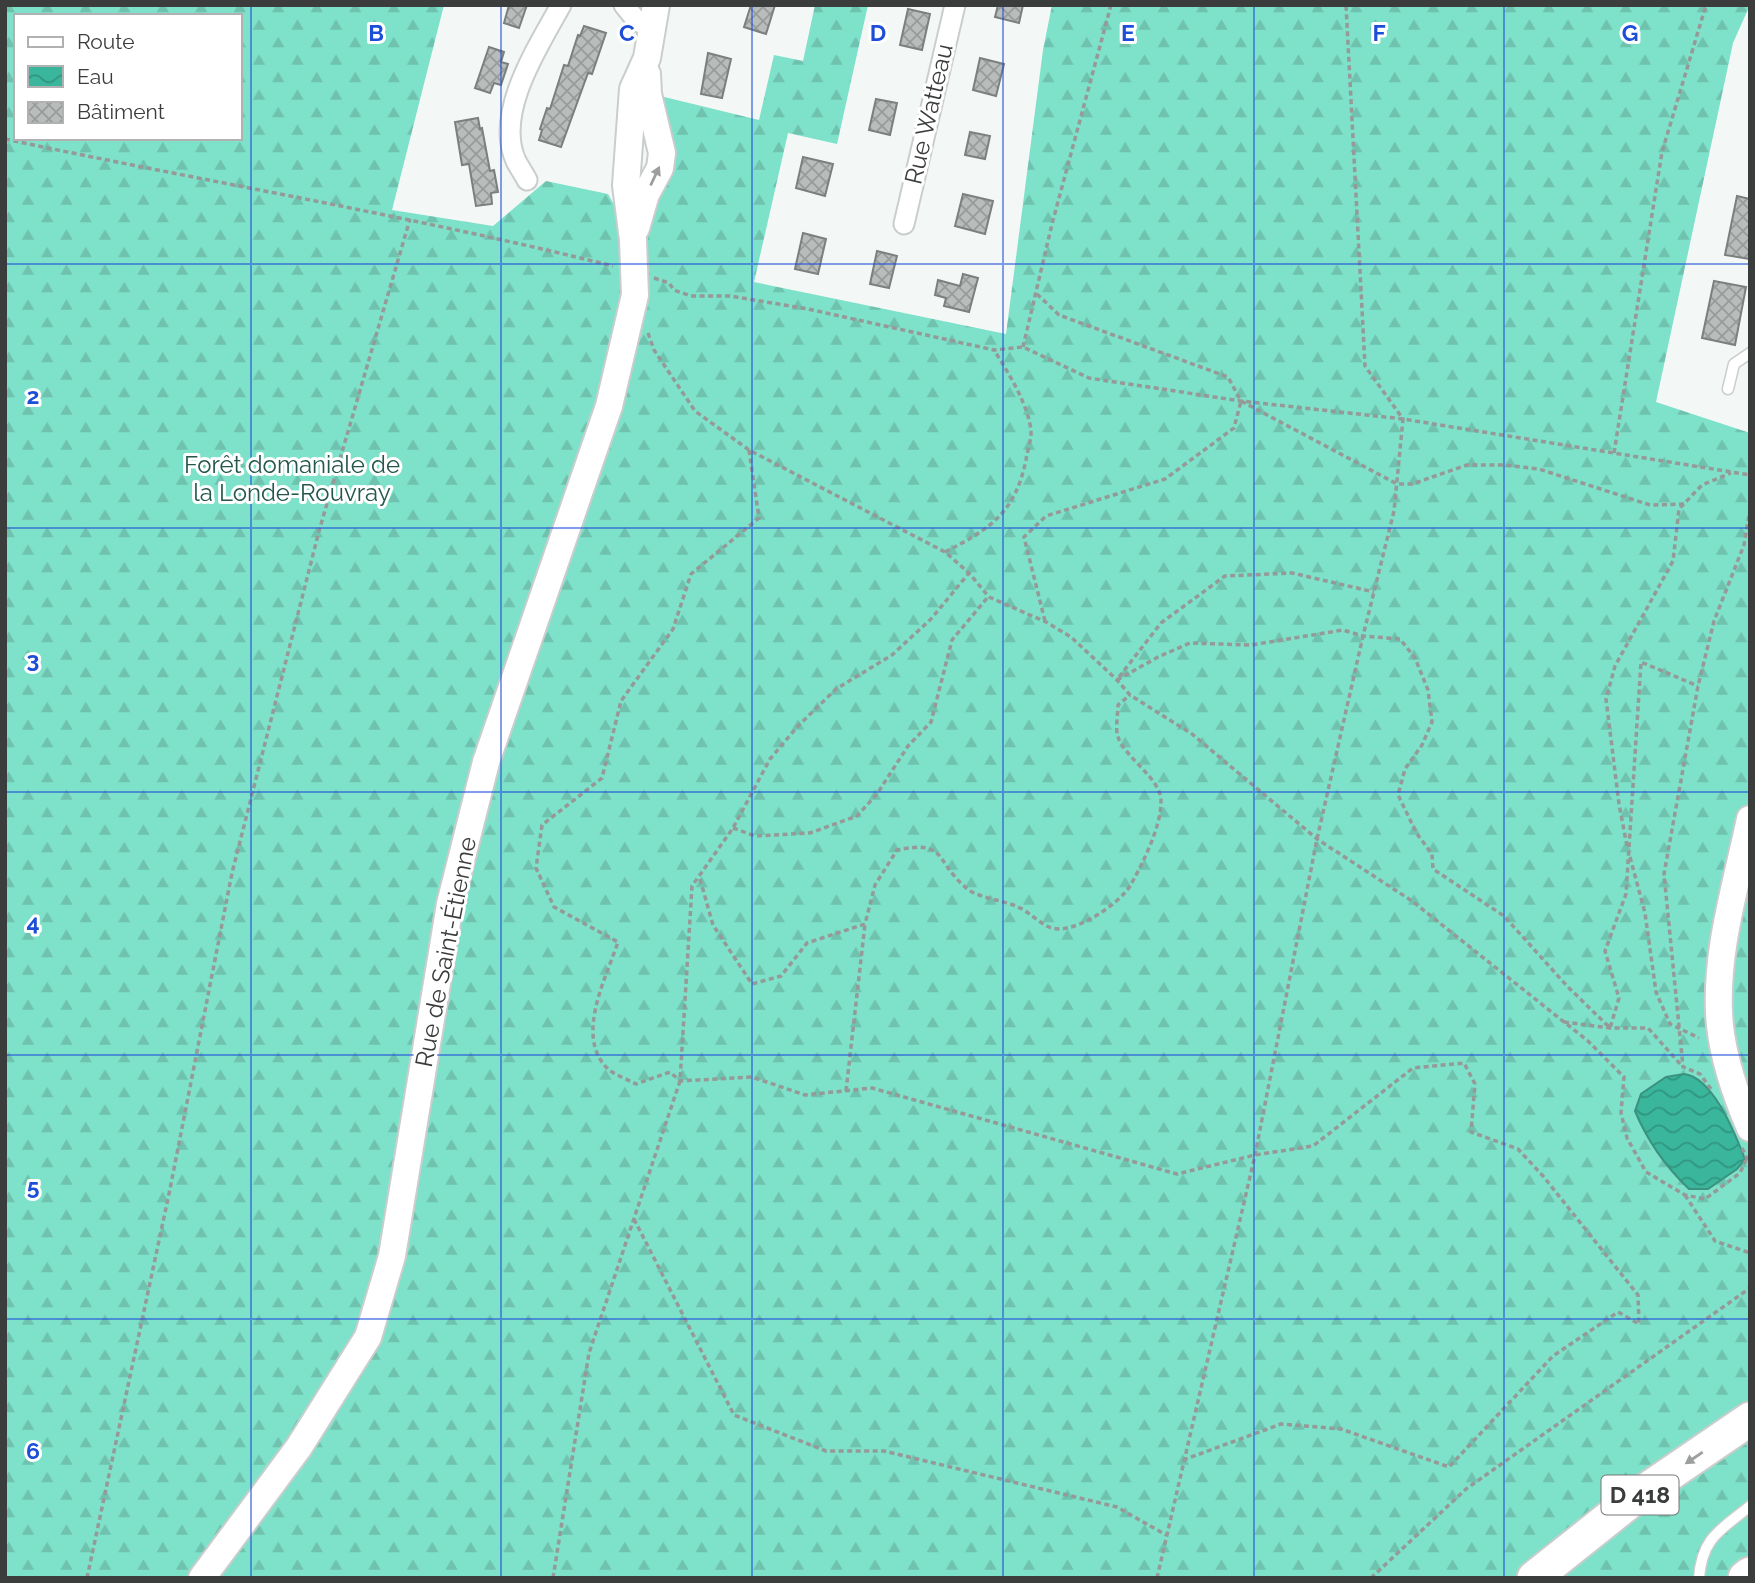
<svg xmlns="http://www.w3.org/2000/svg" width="1755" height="1583" font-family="Raleway,sans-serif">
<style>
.forest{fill:url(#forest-firs);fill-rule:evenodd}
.water{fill:url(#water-waves);stroke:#3a927f;stroke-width:2}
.building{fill:url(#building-cross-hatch);stroke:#7b807e;stroke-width:2}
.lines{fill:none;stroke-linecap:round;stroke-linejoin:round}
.lane-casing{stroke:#c9cdcc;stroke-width:13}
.street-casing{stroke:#c9cdcc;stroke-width:23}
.secondary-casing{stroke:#c9cdcc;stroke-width:30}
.highway-casing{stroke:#c9cdcc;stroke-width:37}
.path{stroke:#959997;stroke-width:3.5;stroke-dasharray:5 3.5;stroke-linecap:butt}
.lane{stroke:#fff;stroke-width:10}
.street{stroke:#fff;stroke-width:19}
.secondary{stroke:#fff;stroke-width:26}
.highway{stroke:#fff;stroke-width:33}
.oneway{fill:#9d9e9e}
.grid{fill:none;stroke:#1d4ed8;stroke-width:2;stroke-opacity:0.55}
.labels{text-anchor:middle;stroke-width:6;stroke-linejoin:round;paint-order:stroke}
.shield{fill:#fff;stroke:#767776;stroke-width:2}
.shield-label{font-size:23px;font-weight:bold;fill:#3b3d3c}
.street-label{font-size:24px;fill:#3b3d3c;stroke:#fff}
.park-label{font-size:24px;fill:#24564b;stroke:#fff}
.grid-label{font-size:23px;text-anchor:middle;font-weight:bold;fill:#1d4ed8;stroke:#fff;stroke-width:6;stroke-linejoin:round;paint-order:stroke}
</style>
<defs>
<pattern id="forest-firs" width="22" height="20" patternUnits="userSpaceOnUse" patternTransform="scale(1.75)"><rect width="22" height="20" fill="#7ee1c9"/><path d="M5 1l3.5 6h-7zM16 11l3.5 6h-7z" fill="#6ec2ae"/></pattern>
<pattern id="water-waves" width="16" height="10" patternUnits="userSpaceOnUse" patternTransform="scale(1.75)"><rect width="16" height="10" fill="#39b69c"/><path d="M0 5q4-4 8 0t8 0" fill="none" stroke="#319580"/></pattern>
<pattern id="building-cross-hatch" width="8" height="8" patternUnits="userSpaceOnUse" patternTransform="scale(1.75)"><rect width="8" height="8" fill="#b8bdbb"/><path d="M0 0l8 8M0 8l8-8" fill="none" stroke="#979b99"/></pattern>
</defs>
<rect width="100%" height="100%" fill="#f3f8f6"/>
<path class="forest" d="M5 5H444L392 210 493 226 546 181 608 194 644 257 650 208 656 95 759 120 774 55 803 61 815 5H868L837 144 788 133 754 282 1006 334 1043 50 1052 5H1750L1733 43 1656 402 1750 433V1578H5ZM16 16H240V138H16Z"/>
<path class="water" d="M1684 1074C1713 1077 1735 1134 1745 1159L1737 1169 1708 1189H1689C1666 1167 1647 1140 1635 1111L1641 1094 1666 1077Z"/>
<g class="building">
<path d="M509 5H527L519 28 504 23Z"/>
<path d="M751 5H775L766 34 744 27Z"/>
<path d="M998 5H1023L1019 23 995 17Z"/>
<path d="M908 9 930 14 922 50 900 45Z"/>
<path d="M584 26 606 33 592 74 588 73 561 147 539 140 542 130 540 129 547 108 550 109 564 65 568 66 578 35 580 36Z"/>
<path d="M489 47 504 52 501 62 508 64 501 85 494 83 490 93 475 88Z"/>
<path d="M708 53 731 59 722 98 701 94Z"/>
<path d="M980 58 1004 64 996 96 973 90Z"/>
<path d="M876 99 897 103 890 135 869 130Z"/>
<path d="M478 118 480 129 482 128 490 171 494 170 498 192 491 193 492 204 476 206 469 164 462 165 455 122Z"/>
<path d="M970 132 990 136 985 159 965 155Z"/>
<path d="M803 157 833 164 825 196 796 188Z"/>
<path d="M963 194 993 201 985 234 955 226Z"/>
<path d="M1737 196 1750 199V259L1725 255Z"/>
<path d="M803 233 826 239 818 274 795 269Z"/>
<path d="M877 251 897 256 889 288 870 284Z"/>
<path d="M963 274 978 278 969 312 944 306 946 298 935 295 938 280 960 286Z"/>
<path d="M1714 281 1746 287 1735 345 1702 338Z"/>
</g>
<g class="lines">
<defs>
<g id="lane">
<path d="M1728 389 1734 364 1750 353"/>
<path d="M1699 1578C1702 1537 1721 1530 1750 1506"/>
</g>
<g id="street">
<path d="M624 5 637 21 652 28"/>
<path d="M527 180C524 174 519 167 516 161 494 113 538 47 561 5"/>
<path d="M904 224 955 5"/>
</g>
<g id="secondary">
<path d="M636 228 646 194 660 168 662 153 648 94 647 74"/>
<path d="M1750 819C1736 886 1713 957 1720 1026 1724 1061 1736 1096 1750 1128"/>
<path d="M202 1578 299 1447 368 1337 392 1256 450 904 486 762 609 406 635 295 633 240 626 185 633 89 647 58 656 5"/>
</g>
<g id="highway">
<path d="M1534 1578 1633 1499 1750 1419"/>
<path d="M1745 1578 1750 1574"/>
</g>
</defs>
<use href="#lane" class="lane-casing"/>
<use href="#street" class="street-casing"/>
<use href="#secondary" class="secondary-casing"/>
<use href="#highway" class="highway-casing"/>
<g class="path">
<path d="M5 139C208 182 412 216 613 266"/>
<path d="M654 278 669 283 674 290 691 296H730L808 309 994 350 1023 347 1089 378 1241 401 1403 419 1750 475"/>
<path d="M1037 294 1059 315 1228 377 1241 401 1397 484H1412L1467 465H1505L1539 469 1650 505 1684 504"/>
<path d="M648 333 654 350 695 411 749 450 945 552 969 573 989 597 1046 622 1071 637 1117 680 1130 695 1192 734 1317 839 1412 901 1588 1041 1624 1077 1621 1113 1627 1138 1646 1172 1685 1195 1705 1199 1740 1173 1746 1160"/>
<path d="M1023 347 1052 224 1111 5"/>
<path d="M749 450 759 518 691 574 673 629 621 701 602 778 542 825 536 868 554 907 618 942C606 978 575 1036 607 1068 614 1075 627 1079 636 1084L670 1072 680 1081 752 1077 805 1095 872 1088 1177 1174 1255 1155 1313 1146 1413 1068 1464 1063 1475 1084 1471 1132 1518 1149 1543 1176 1638 1295 1639 1324 1618 1312 1553 1356 1449 1467 1341 1429 1281 1424 1186 1459"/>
<path d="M1614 453 1662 152 1706 5"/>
<path d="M945 552C990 529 1015 513 1026 460 1027 452 1031 441 1031 433 1030 407 1008 372 994 350"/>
<path d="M1045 621 1024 537 1046 516 1165 479 1234 428 1241 401"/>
<path d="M1119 677 1161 623 1225 576 1292 573 1374 592"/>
<path d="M1117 680 1158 657 1190 643 1251 645 1343 630 1363 636 1400 639 1415 658 1428 690 1432 722 1422 745 1405 769 1398 795 1417 834 1432 854 1433 869 1504 916 1567 986 1610 1028 1619 998 1605 951 1626 894 1641 662 1698 686"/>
<path d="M733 828 755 836 810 833 857 816 877 794 908 746 931 722 952 640 988 597"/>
<path d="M1627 846 1619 804 1606 699 1615 666 1673 561 1679 509 1702 485 1731 473"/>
<path d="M1630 857 1645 913 1656 992 1670 1024 1699 1038"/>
<path d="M700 879 713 925 752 984 781 976 807 943 865 924 875 885 897 850C947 840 934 859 964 886 977 899 1001 899 1018 907 1029 912 1038 922 1049 927 1071 937 1118 905 1130 886 1142 865 1161 827 1161 802 1162 779 1125 758 1118 737 1115 729 1118 714 1118 705L1130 695"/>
<path d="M1564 1022 1610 1028H1648L1682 1066"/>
<path d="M1711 1089 1700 1074 1683 1067 1664 874 1698 686 1714 621 1744 545 1750 509"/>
<path d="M846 1091 865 924"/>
<path d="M1742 1148 1750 1165"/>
<path d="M1685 1195 1715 1241 1750 1253"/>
<path d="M634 1219 734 1415 826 1451H884L1117 1507 1166 1535"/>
<path d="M87 1578 170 1189 232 873 319 531 410 219"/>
<path d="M553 1578 589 1353 680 1081 692 886 733 828 770 759 798 726 836 689 892 655 931 619 969 573"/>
<path d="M1157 1578 1255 1155 1317 839 1363 636 1394 511 1403 419 1365 366 1346 5"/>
<path d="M1371 1578 1466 1489 1750 1288"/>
</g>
<use href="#lane" class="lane"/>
<use href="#street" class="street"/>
<use href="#secondary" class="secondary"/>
<use href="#highway" class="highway"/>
</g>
<defs><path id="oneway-solid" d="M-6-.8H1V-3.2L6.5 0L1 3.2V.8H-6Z" transform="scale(1.75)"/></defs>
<g class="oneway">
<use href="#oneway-solid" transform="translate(655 176) rotate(-65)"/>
<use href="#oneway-solid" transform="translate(1694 1458) rotate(146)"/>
</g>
<path class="grid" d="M251 5V1578M501 5V1578M752 5V1578M1003 5V1578M1254 5V1578M1504 5V1578M5 264H1750M5 528H1750M5 792H1750M5 1055H1750M5 1319H1750"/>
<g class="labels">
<rect class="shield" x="1601.5" y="1475.5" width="77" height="39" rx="5"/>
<g class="shield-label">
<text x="1640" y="1503">D 418</text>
</g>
<g class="street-label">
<text transform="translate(929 114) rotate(-77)" y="8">Rue Watteau</text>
<text transform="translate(446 952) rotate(-79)" y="8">Rue de Saint-Étienne</text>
</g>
<g class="park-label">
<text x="292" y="473">Forêt domaniale de<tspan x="292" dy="28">la Londe-Rouvray</tspan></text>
</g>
</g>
<g class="grid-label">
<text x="376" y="41">B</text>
<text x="627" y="41">C</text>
<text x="878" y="41">D</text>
<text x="1128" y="41">E</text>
<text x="1379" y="41">F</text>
<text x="1630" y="41">G</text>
<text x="33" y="404">2</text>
<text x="33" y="668">3</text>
<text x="33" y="931">4</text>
<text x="33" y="1195">5</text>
<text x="33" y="1459">6</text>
</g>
<rect width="1755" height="1583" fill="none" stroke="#3b3d3c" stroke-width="14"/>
<rect x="14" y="14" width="228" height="126" fill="#ffffff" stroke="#b1b1b1" stroke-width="2"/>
<rect x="28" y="37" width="35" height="10" fill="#ffffff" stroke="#b1b1b1" stroke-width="2"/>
<text x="77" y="49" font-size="21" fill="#3b3d3c">Route</text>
<rect x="28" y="66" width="35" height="21" fill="url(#water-waves)" stroke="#b1b1b1" stroke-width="2"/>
<text x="77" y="84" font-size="21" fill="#3b3d3c">Eau</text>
<rect x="28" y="102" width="35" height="21" fill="url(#building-cross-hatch)" stroke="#b1b1b1" stroke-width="2"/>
<text x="77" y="119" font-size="21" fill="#3b3d3c">Bâtiment</text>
</svg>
